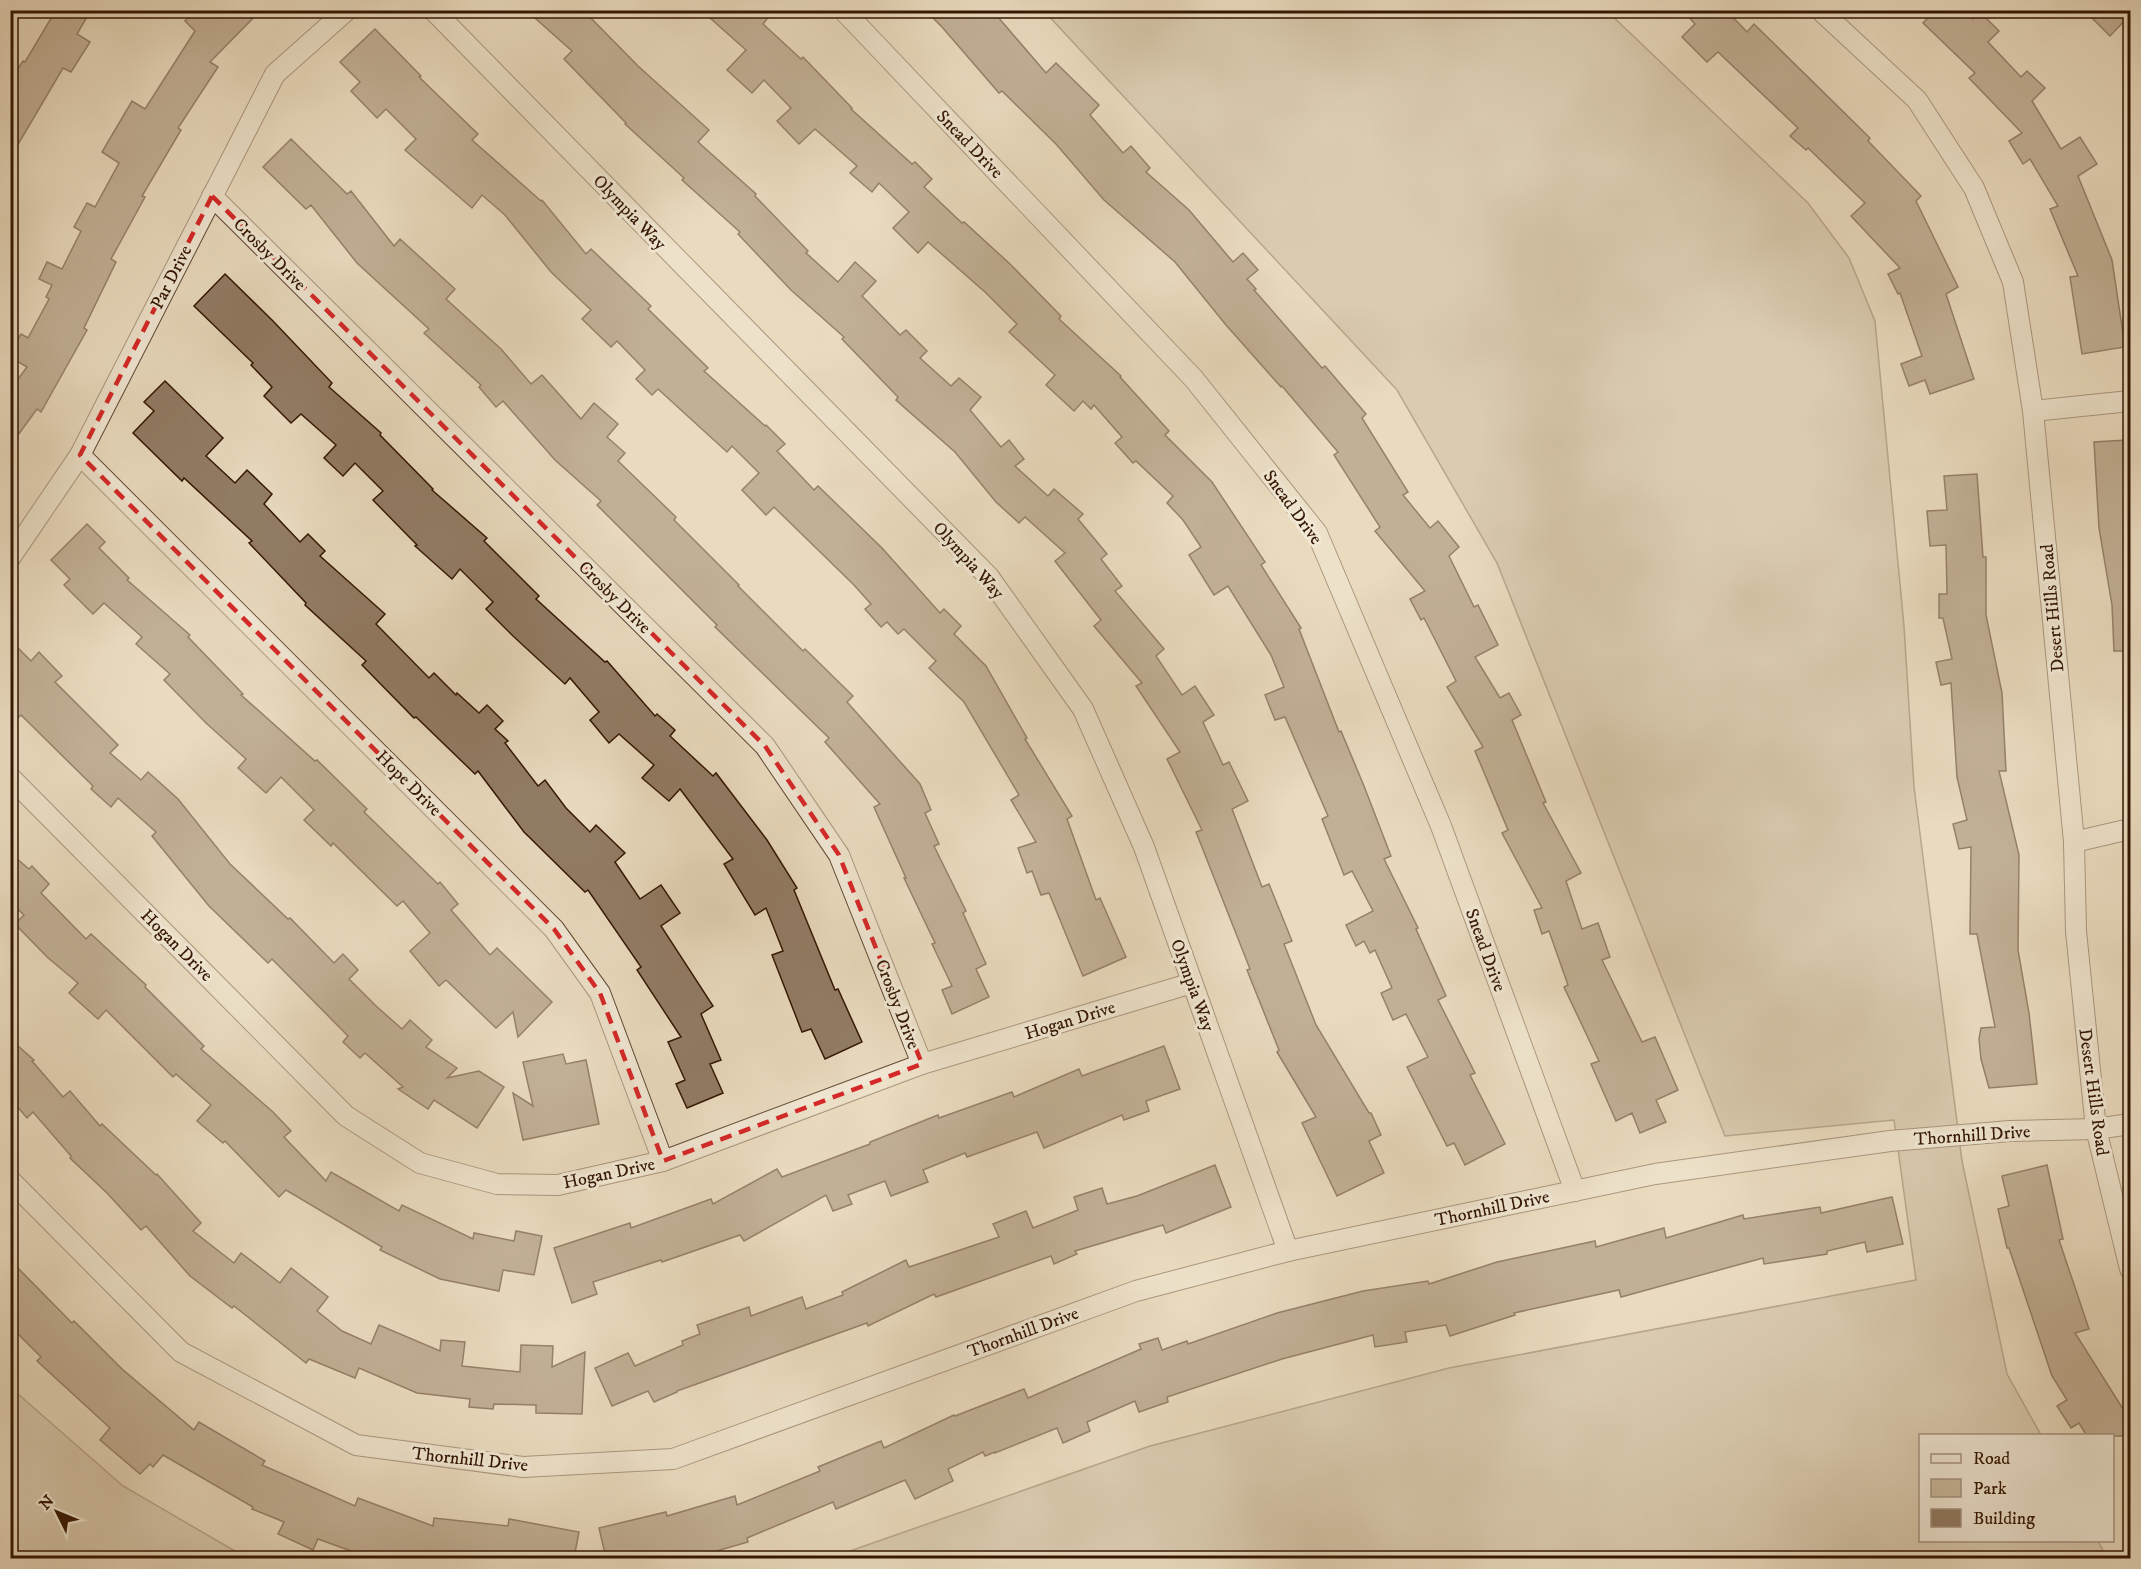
<svg xmlns="http://www.w3.org/2000/svg" width="2141" height="1569" font-family="'IM FELL DW Pica',serif">
<style>
.green{fill:#cbba9f;stroke:#7f6851;stroke-width:1.5}
.building{fill:#927c65;stroke:#331603;stroke-width:1.5}
.lines{fill:none;stroke-linecap:round;stroke-linejoin:round}
.street-casing{stroke:#614732;stroke-width:22}
.street{stroke:#f1e8d5;stroke-width:20}
.marked{fill:none;stroke:#d62828;stroke-width:4.5;stroke-dasharray:12 8;stroke-linejoin:round}
.labels{text-anchor:middle;stroke-width:6;stroke-linejoin:round;paint-order:stroke}
.street-label{font-size:18px;fill:#331603;stroke:#f1e8d5}
</style>
<rect width="100%" height="100%" fill="#eadbbf"/>
<filter id="stains"><feTurbulence type="fractalNoise" baseFrequency=".00333" numOctaves="4"/><feColorMatrix values="0 0 0 0 .2 0 0 0 0 .09 0 0 0 0 .02 0 0 0 .5 -.17"/></filter>
<radialGradient id="worn" r=".72"><stop offset=".6" stop-color="#630" stop-opacity="0"/><stop offset="1" stop-color="#630" stop-opacity=".3"/></radialGradient>
<g class="green">
<path d="M1044 11H1607L1808 203 1849 258 1875 321 1904 626 1914 787 1962 1161 2007 1374 2041 1435 1920 1436V1540L2098 1541 2107 1558H830L1150 1446 1449 1368 1916 1280 1894 1120 1725 1136 1497 563 1397 390Z"/>
<path d="M10 1387 123 1486 240 1554 252 1558H11Z"/>
</g>
<g class="building">
<path d="M56 10H91L77 34 90 42 71 72 63 68 10 158V81L23 61 25 62Z"/>
<path d="M195 10H261L210 62 218 67 178 128 181 130 142 196 145 197 111 259 116 262 84 328 87 330 41 412 37 409 10 446V390L27 367 10 357V354L21 334 28 338 49 299 46 297 52 285 39 279 47 262 62 269 81 231 74 227 87 203 95 207 119 163 102 152 132 101 145 109 195 31 185 21Z"/>
<path d="M526 10H583L638 66 709 130 698 142 756 194 755 196 808 251 806 253 838 282 855 262 876 281 862 296 900 335 906 330 927 351 920 358 951 386 959 378 981 397 970 410 1001 447 1009 440 1024 459 1015 466 1048 496 1054 489 1083 514 1078 519 1107 554 1101 559 1122 586 1115 591 1164 649 1156 656 1182 695 1195 686 1214 715 1203 722 1223 765 1229 762 1248 801 1232 809 1262 887 1269 884 1292 941 1284 944 1316 1025 1369 1113H1371L1381 1135 1369 1141 1384 1173 1337 1196 1302 1123 1316 1117 1277 1052 1279 1050 1247 970 1250 969 1196 832 1202 830 1167 759 1180 752 1136 686 1142 683 1094 626 1101 620 1055 561 1065 553 1025 517 1019 523 996 502 955 452 896 400 898 397 842 339 844 337 791 290 738 234 740 232 682 180 684 178 625 124 626 123 564 59 572 51Z"/>
<path d="M701 10H774L763 24 801 59 803 57 852 108 851 109 912 164 915 162 932 179 924 187 962 223 964 222 1010 264 1061 316 1059 319 1121 376 1120 377 1169 431 1165 435 1212 482 1265 562 1261 565 1301 628 1299 629 1339 732 1341 731 1364 786 1391 856 1384 859 1418 928 1416 929 1446 996 1438 1000 1475 1073 1470 1075 1505 1144 1465 1165 1454 1143 1447 1146 1417 1087 1407 1067 1428 1057 1406 1014 1393 1020 1381 993 1392 988 1375 950 1370 953 1364 941 1356 946 1346 925 1373 911 1352 871 1344 875 1322 819 1328 816 1285 717 1275 720 1265 695 1284 687 1271 655 1228 586 1214 595 1189 555 1201 547 1183 520 1167 503 1173 496 1136 461 1133 463 1115 443 1122 437 1094 405 1091 409 1083 401 1074 411 1046 385 1055 375 1009 332 1017 324 985 292 928 242 918 253 893 228 909 212 879 183 872 192 850 173 857 166 815 129 799 144 777 121 791 108 764 80 752 93 727 70 746 50Z"/>
<path d="M925 10H992L1046 73 1056 63 1099 105 1090 115 1123 153 1131 146 1150 168 1146 172 1189 210 1233 262 1243 253 1258 270 1247 279 1256 289 1254 290 1322 368 1325 366 1366 414 1362 418 1408 492 1403 495 1430 528 1438 521 1459 547 1449 556 1474 607 1478 605 1498 645 1475 657 1500 698 1509 693 1521 715 1512 720 1546 802 1543 803 1581 873 1566 881 1582 929 1598 923 1610 957 1602 960 1642 1042 1655 1037 1678 1090 1656 1100 1666 1122 1640 1133 1632 1113 1616 1121 1591 1064 1599 1061 1564 987 1568 985 1549 931 1542 934 1534 910 1542 908 1502 833 1508 830 1475 751 1483 747 1447 687 1456 681 1424 618 1421 620 1410 599 1425 591 1375 531 1380 527 1334 455 1338 452 1282 386 1281 387 1226 325 1175 262 1104 200 1056 144 1002 91 999 93 942 27Z"/>
<path d="M1682 10H1726L1747 32 1754 24 1870 138 1868 141 1921 196 1916 201 1958 287 1946 294 1974 379 1930 394 1925 380 1909 386 1901 364 1922 356 1900 293 1898 294 1888 274 1900 268 1851 216 1865 203 1808 148 1806 150 1790 136 1798 128 1718 52 1707 62 1682 37 1695 24Z"/>
<path d="M1935 10H1965L1973 19 1980 12 1999 31 1988 42 2021 77 2027 71 2045 88 2032 101 2061 149 2080 137 2097 164 2078 176 2112 260 2125 347 2082 354 2070 277 2078 276 2050 209 2058 206 2030 159 2023 164 2009 141 2022 133 1969 78 1975 73 1923 23Z"/>
<path d="M2084 10H2130V15L2110 36Z"/>
<path d="M375 29 421 76 419 77 478 134 472 140 541 201 542 200 586 254 591 249 651 306 648 309 708 368 704 371 765 426 766 425 785 444 777 451 814 490 818 486 882 548 940 613 944 609 961 626 954 634 986 666 1027 738 1025 739 1072 816 1067 819 1096 900 1100 898 1126 957 1083 976 1049 893 1041 895 1032 871 1027 873 1018 848 1036 842 1011 800 1019 795 964 702 929 668 936 661 904 629 898 634 887 622 881 627 865 609 871 604 854 585 774 507 766 515 742 490 759 473 732 446 727 452 658 389 652 395 636 379 645 370 617 341 611 347 582 319 591 310 551 272 505 215 482 195 472 208 405 150 416 139 386 109 377 118 351 91 360 82 340 62Z"/>
<path d="M291 139 347 194 351 191 394 246 400 239 455 289 446 299 501 349 531 384 542 375 581 419 594 403 618 424 607 437 625 453 618 461 676 517 674 520 739 585 738 586 803 651 805 649 853 696 847 702 920 784 931 810 925 813 939 844 934 846 966 911 963 913 986 964 976 969 989 997 952 1014 942 990 952 986 932 944 935 943 904 878H906L874 807 880 804 825 742 829 738 715 627 717 625 597 505 601 501 555 460 503 401 496 407 479 387 481 385 424 333 429 329 357 263 311 205 306 209 263 167Z"/>
<path d="M225 274 273 321 332 383 329 387 381 433 380 435 433 489 432 490 487 538 484 541 539 596 536 599 605 662 607 661 655 716 657 714 675 730 670 736 713 776 716 773 767 840 797 888 794 890 835 990 838 989 862 1042 825 1059 811 1029 802 1032 772 955 783 951 766 908 755 915 724 864 733 859 680 789 669 801 642 778 654 765 619 734 609 743 590 720 599 712 570 678 565 684 513 636 486 609 493 602 460 569 452 579 415 546 417 545 373 500 383 491 355 463 343 476 324 458 336 445 301 414 291 423 264 396 272 387 251 365 253 363 194 306Z"/>
<path d="M165 381 223 438 206 456 235 483 247 470 272 494 264 504 300 542 308 534 325 551 320 556 385 614 376 624 429 678 434 673 456 695 457 693 479 713 487 705 503 721 495 729 508 741 505 743 538 786 545 780 566 808 590 832 596 825 625 853 615 862 640 899 661 885 680 913 661 926 713 1006 701 1014 721 1060 710 1064 723 1093 687 1108 676 1084 685 1080 668 1042 681 1037 637 970 641 967 588 890 585 892 524 832 478 771 475 774 416 717 414 718 362 665 366 661 305 605 306 603 249 543 252 541 184 478 182 481 133 433 154 411 144 402Z"/>
<path d="M2127 440 2129 472H2130V651H2114L2112 605 2099 528 2094 442Z"/>
<path d="M1977 474 1983 557H1986V615L2002 693 2006 771H1999L2019 855 2018 950 2029 1013 2037 1084 1989 1088 1981 1059 1979 1039 1981 1028 1995 1027 1977 934H1970L1971 847 1959 849 1953 824 1967 820 1957 777 1951 683 1941 685 1936 662 1952 659 1943 618H1939V594H1947L1946 545 1930 546 1927 511 1947 510 1944 476Z"/>
<path d="M87 524 105 542 99 548 129 578 127 580 190 635 188 637 243 694 241 695 315 761 317 760 367 809 364 812 438 884 440 882 458 904 451 910 490 955 497 948 552 1002 518 1037 513 1012 496 1028 446 980 439 986 410 951 430 933 403 901 397 906 333 843 331 846 304 820 314 810 281 777 266 793 238 768 246 759 206 723 164 680 170 674 136 644 142 637 104 603 93 614 64 585 70 579 51 560Z"/>
<path d="M10 640 31 661 39 652 62 676 55 682 118 745 110 753 141 780 148 772 178 799 230 864 288 919 290 918 334 963 343 954 358 970 349 979 376 1006 402 1029 410 1020 432 1040 426 1047 457 1068 447 1078 479 1071 504 1087 477 1128 434 1100 428 1109 398 1089 403 1087 365 1053 360 1058 343 1042 348 1036 272 959 268 963 209 906 152 836 156 832 118 798 111 807 91 789 93 786 21 715 10 725Z"/>
<path d="M10 853 29 869 32 866 49 884 41 893 86 939 91 934 146 985 145 987 204 1046 201 1049 273 1112 291 1131 284 1137 326 1181 331 1172 399 1211 402 1205 473 1239 474 1233 514 1241 516 1231 542 1236 534 1275 503 1270 499 1291 440 1279 380 1250 382 1247 286 1190 279 1197 225 1141 223 1143 197 1121 211 1105 176 1074 173 1077 106 1010 98 1019 69 993 78 983 47 957 15 924 24 915 10 902Z"/>
<path d="M10 1039 34 1060 32 1061 63 1097 70 1091 100 1126 102 1124 156 1175 157 1174 201 1223 193 1231 234 1263 241 1253 280 1283 291 1268 328 1297 317 1311 342 1331 371 1344 379 1325 440 1351 441 1340 465 1342 462 1366 520 1372 521 1345 553 1346 552 1367 585 1352 582 1414 536 1413V1405L494 1404 493 1409 469 1407 470 1399 417 1393 359 1368 355 1378 309 1359 306 1363 234 1306 232 1308 190 1276 146 1226 141 1230 107 1193 70 1158 71 1156 33 1112 27 1118 10 1098Z"/>
<path d="M1164 1046 1180 1089 1146 1101 1149 1111 1124 1120 1122 1115 1044 1148 1037 1132 967 1157 965 1153 923 1170 928 1182 891 1196 885 1181 848 1195 852 1204 833 1211 826 1195 744 1241 740 1235 662 1262 661 1260 593 1282 597 1294 572 1303 554 1248 630 1223 631 1228 711 1199 713 1204 777 1169 782 1177 870 1144V1142L938 1115 939 1118 1012 1092 1014 1097 1079 1069 1082 1076Z"/>
<path d="M563 1054 566 1064 586 1060 599 1124 523 1140 513 1093 533 1106 523 1062Z"/>
<path d="M1215 1165 1231 1207 1166 1233 1163 1225 1075 1251 1077 1254 1054 1264 1051 1256 936 1297 934 1294 868 1326 867 1323 677 1391V1392L654 1402 648 1391 612 1406 595 1368 628 1353 635 1366 683 1345 682 1341 700 1334 697 1325 749 1307 751 1316 802 1297 806 1309 843 1295 842 1292 906 1260 909 1267 999 1237 993 1224 1026 1211 1033 1228 1078 1210 1074 1197 1102 1188 1107 1204 1137 1196Z"/>
<path d="M2047 1165 2063 1239 2059 1240 2089 1329 2075 1333 2130 1420V1436H2087L2079 1423 2071 1428 2057 1406 2067 1400 2052 1376 2009 1248H2007L1998 1209 2009 1206 2002 1176Z"/>
<path d="M1892 1197 1903 1244 1867 1252 1865 1242 1827 1251V1254L1764 1264 1763 1258 1621 1297 1619 1290 1514 1313 1515 1315 1450 1336 1446 1325 1405 1332 1407 1342 1375 1347 1373 1335 1282 1359 1167 1397 1168 1402 1139 1412 1135 1401 1087 1422 1090 1431 1063 1443 1057 1428 995 1453V1452L985 1456 983 1452 948 1469 953 1481 915 1499 905 1480 836 1509 833 1502 747 1538 748 1542 713 1552 715 1558H687L685 1551 657 1558H606L599 1528 666 1512 667 1516 735 1496 737 1505 820 1471 818 1467 881 1441 884 1448 954 1415 955 1416 1024 1389 1028 1398 1141 1349 1139 1344 1158 1338 1162 1350 1187 1341 1188 1344 1277 1313 1363 1291 1428 1281 1429 1284 1497 1262 1595 1241 1596 1247 1664 1228 1666 1238 1743 1215 1744 1219 1820 1207 1821 1213Z"/>
<path d="M10 1260 72 1323 74 1321 122 1369 194 1430 199 1422 265 1461 262 1465 355 1506 358 1498 433 1526 434 1518 508 1526 509 1519 579 1532 574 1558H370L318 1539 313 1550 278 1534 284 1522 252 1509 253 1507 163 1455 153 1467 150 1464 140 1474 100 1440 110 1428 37 1361 41 1357 10 1326Z"/>
</g>
<g class="lines">
<defs>
<g id="street">
<path d="M433 10 989 577 1083 709 1144 847 1288 1251"/>
<path d="M843 10 1194 379 1317 533 1441 826 1575 1191"/>
<path d="M1820 10 1917 100 1974 188 2013 282 2033 411 2074 842 2076 931 2096 1129 2130 1269"/>
<path d="M212 196 765 746 839 855 922 1064"/>
<path d="M2033 411 2130 401"/>
<path d="M80 455 554 929 600 993 663 1161"/>
<path d="M10 558 80 455 275 74 347 10"/>
<path d="M10 777 346 1116 420 1163 497 1184 558 1185 663 1161 922 1064 1192 983"/>
<path d="M2074 842 2130 829"/>
<path d="M10 1180 181 1352 356 1445 523 1467 673 1459 1136 1291 1288 1251 1655 1174 1890 1141 2010 1131 2096 1129 2130 1124"/>
</g>
</defs>
<use href="#street" class="street-casing"/>
<use href="#street" class="street"/>
</g>
<path d="M0 0H2141V1569H0ZM212 196 765 746 839 855 922 1064 663 1161 600 993 554 929 80 455Z" fill="#eadbbf" fill-opacity=".55" fill-rule="evenodd"/>
<path class="marked" d="M212 196 765 746 839 855 922 1064 663 1161 600 993 554 929 80 455Z"/>
<g class="labels">
<g class="street-label">
<text transform="translate(970 144) rotate(46)" y="6">Snead Drive</text>
<text transform="translate(630 212) rotate(46)" y="6">Olympia Way</text>
<text transform="translate(270 254) rotate(45)" y="6">Crosby Drive</text>
<text transform="translate(171 277) rotate(-63)" y="6">Par Drive</text>
<text transform="translate(1293 507) rotate(54)" y="6">Snead Drive</text>
<text transform="translate(969 560) rotate(48)" y="6">Olympia Way</text>
<text transform="translate(615 597) rotate(45)" y="6">Crosby Drive</text>
<text transform="translate(2052 608) rotate(-95)" y="6">Desert Hills Road</text>
<text transform="translate(409 783) rotate(45)" y="6">Hope Drive</text>
<text transform="translate(177 945) rotate(45)" y="6">Hogan Drive</text>
<text transform="translate(1486 950) rotate(70)" y="6">Snead Drive</text>
<text transform="translate(1193 985) rotate(70)" y="6">Olympia Way</text>
<text transform="translate(898 1004) rotate(69)" y="6">Crosby Drive</text>
<text transform="translate(1070 1020) rotate(-17)" y="6">Hogan Drive</text>
<text transform="translate(2094 1092) rotate(82)" y="6">Desert Hills Road</text>
<text transform="translate(1972 1135) rotate(-4)" y="6">Thornhill Drive</text>
<text transform="translate(609 1173) rotate(-12)" y="6">Hogan Drive</text>
<text transform="translate(1492 1208) rotate(-12)" y="6">Thornhill Drive</text>
<text transform="translate(1023 1332) rotate(-20)" y="6">Thornhill Drive</text>
<text transform="translate(470 1459) rotate(6)" y="6">Thornhill Drive</text>
</g>
</g>
<rect width="2141" height="1569" fill="none" stroke="#eadbbf" stroke-width="36"/>
<rect x="12" y="12" width="2117" height="1545" fill="none" stroke="#331603" stroke-width="3"/>
<rect x="18" y="18" width="2105" height="1533" fill="none" stroke="#331603" stroke-width="1.5"/>
<rect x="1919" y="1434" width="195" height="108" fill="#f1e8d5" stroke="#a59481" stroke-width="1.5"/>
<rect x="1931" y="1454" width="30" height="9" fill="#f1e8d5" stroke="#a59481" stroke-width="1.5"/>
<text x="1973" y="1464" font-size="18" fill="#331603">Road</text>
<rect x="1931" y="1479" width="30" height="18" fill="#cbba9f" stroke="#a59481" stroke-width="1.5"/>
<text x="1973" y="1494" font-size="18" fill="#331603">Park</text>
<rect x="1931" y="1509" width="30" height="18" fill="#927c65" stroke="#a59481" stroke-width="1.5"/>
<text x="1973" y="1524" font-size="18" fill="#331603">Building</text>
<g transform="translate(57 1512) rotate(313)" stroke="#f1e8d5" stroke-width="4.5" paint-order="stroke">
<path d="M0-4.5L10 22L0 15L-10 22Z" fill="#331603"/>
<text y="-9" font-size="16" font-weight="bold" text-anchor="middle" fill="#331603">N</text>
</g>
<rect width="100%" height="100%" filter="url(#stains)"/>
<rect width="100%" height="100%" fill="url(#worn)"/>
</svg>
